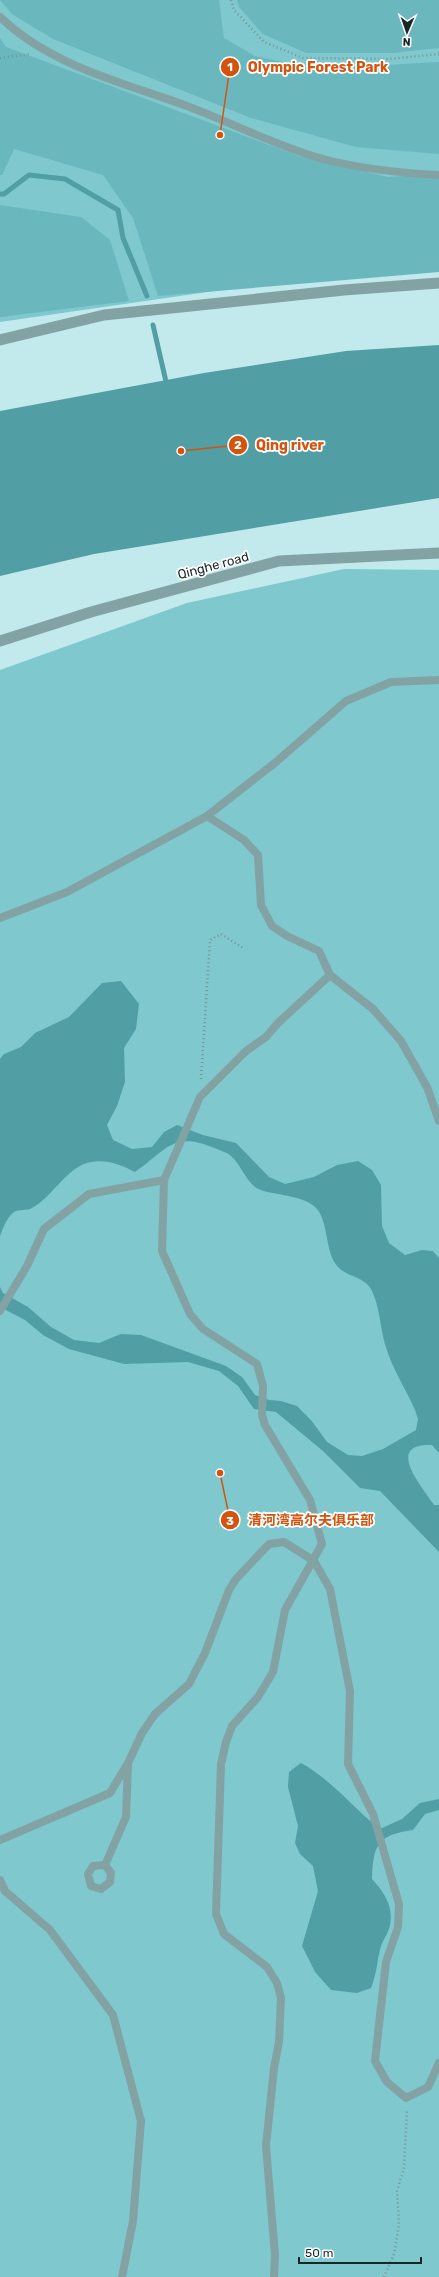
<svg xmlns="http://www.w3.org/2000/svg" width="439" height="2277" font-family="Rubik,'Noto Sans SC',sans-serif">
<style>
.green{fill:#7ec8ce}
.forest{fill:#6bb7be}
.water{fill:#519ea4}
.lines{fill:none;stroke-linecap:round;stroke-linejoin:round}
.stream{stroke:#519ea4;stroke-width:5}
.path{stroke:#789496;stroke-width:2.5;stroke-dasharray:1 3;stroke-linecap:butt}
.service{stroke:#83a2a4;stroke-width:8}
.minor{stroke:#83a2a4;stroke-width:11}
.tertiary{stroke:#83a2a4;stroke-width:11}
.labels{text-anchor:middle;stroke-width:3.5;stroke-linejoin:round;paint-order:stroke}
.street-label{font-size:13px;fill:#182627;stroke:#fff}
.leader{fill:none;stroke:#d3540f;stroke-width:1.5}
.callout-dot{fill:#d3540f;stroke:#fff;stroke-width:1.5}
.mark-label{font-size:12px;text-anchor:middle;font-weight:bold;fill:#fff}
.callout-label{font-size:14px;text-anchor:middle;font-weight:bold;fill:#d3540f;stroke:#fff;stroke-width:3.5;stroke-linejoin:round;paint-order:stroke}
</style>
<rect width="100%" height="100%" fill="#c2e9ec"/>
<g class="green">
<path d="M0 0H439V270L242 287 0 322Z"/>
<path d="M344 569 439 570V2277H0V670L187 603Z"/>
</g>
<g class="forest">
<path d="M0 0H219L224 38 255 56 315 69 439 62V154L356 147 251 118 53 39 12 14Z"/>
<path d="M237 0H439V48L392 53H306L263 34 239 7Z"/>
<path d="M0 38 6 47 299 156 388 177 439 174V272L158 296 133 218 103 175 14 149 2 175H0Z"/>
<path d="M0 205 81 217 110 240 129 301 0 317Z"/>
</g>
<g class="water">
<path d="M439 345V498L94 554 0 576V411L204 373 346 351Z"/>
<path d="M121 981 139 1004 136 1029 124 1048 125 1082 117 1106 107 1125 113 1140 132 1149 152 1147 164 1132 177 1125 203 1135 236 1143 269 1177 285 1184 314 1177 337 1165 358 1161 372 1170 381 1185 382 1226 389 1243 405 1255 422 1250 433 1251 439 1258V1453L432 1445C383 1443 423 1488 434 1505H439V1552L380 1491 360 1488 323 1451 276 1412 254 1409 238 1386 219 1371 188 1362 124 1364 69 1349 43 1335 25 1320 0 1307V1287L3 1293 28 1307 51 1327 74 1340 99 1343 121 1334 141 1335 226 1366 242 1377 255 1395 269 1400 281 1401 297 1406 311 1420 327 1442 348 1455 362 1456 383 1449 416 1430 418 1419 415 1410C406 1389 391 1367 385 1344 380 1327 380 1308 372 1291 365 1275 344 1278 335 1263 325 1248 328 1218 315 1207 300 1193 267 1196 255 1187 245 1179 241 1165 231 1156 227 1152 218 1150 212 1147 173 1131 165 1151 135 1172 120 1164 104 1158 87 1163 66 1169 52 1197 32 1208 27 1211 19 1209 14 1212 7 1217 3 1228 0 1236V1059L4 1054 21 1047 35 1033 69 1017 102 983Z"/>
<path d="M301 1763C332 1780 353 1808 380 1829L402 1819 420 1803 439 1799V1810L425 1814 413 1830C378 1835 373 1844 372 1879 385 1893 395 1909 389 1929 387 1935 383 1940 381 1946 377 1960 377 1973 371 1988L357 1993 331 1990 315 1972 302 1946 318 1891 313 1866 300 1854 295 1843 298 1826 288 1787 289 1772Z"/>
</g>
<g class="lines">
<g class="stream">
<path d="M0 194H4L29 175 65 179 118 210 123 238 147 296"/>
<path d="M153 325 167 386"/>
</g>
<g class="path">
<path d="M231 0 234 10 264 42 303 58 389 59 439 54"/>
<path d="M0 58 29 54"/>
<path d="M201 1079 210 940 221 934 243 948"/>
<path d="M384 2277 394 2254 399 2224 397 2191 404 2168 407 2110"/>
</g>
<g class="service">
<path d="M0 17C51 66 122 82 187 106 230 122 272 144 316 157 353 168 401 173 439 175"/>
<path d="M207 816 244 840 258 855 261 905 272 926 287 936 319 951 330 975 373 1009 401 1041 427 1087 439 1121"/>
<path d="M0 918 67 892 207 816 276 762 346 701 391 682 439 680"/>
<path d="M0 1311 27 1266 44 1229 89 1194 164 1180"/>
<path d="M0 1840 110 1793 128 1763 142 1733 155 1714 189 1684 205 1653 229 1590 236 1579 269 1544 284 1542 314 1561 330 1589 350 1691 348 1764 373 1814 399 1904 398 1927 386 1962 375 2061 387 2082 406 2098 428 2087 439 2063"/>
<path d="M105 1865 93 1866 88 1874 91 1886 101 1889 110 1882 111 1873 105 1865 126 1817 128 1764"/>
<path d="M0 1880 5 1891 50 1930 113 2015 141 2121 133 2221 122 2277"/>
<path d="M274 2277 275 2255 266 2146 274 2068 279 2042 281 1998 277 1983 267 1967 224 1934 216 1914 221 1764 226 1742 232 1726 258 1697 273 1672 285 1610 322 1544 310 1500 265 1425 262 1415 263 1386 257 1364 203 1329 190 1314 162 1251 164 1180 200 1097 246 1051 266 1037 278 1023 330 975"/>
</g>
<path class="minor" d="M0 340 104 315 344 290 439 283"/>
<path class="tertiary" d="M0 641 91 612 279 561 439 553"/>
</g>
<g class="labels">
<g class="street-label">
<text transform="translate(213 565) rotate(-15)" y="5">Qinghe road</text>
</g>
</g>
<path class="leader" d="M220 135L230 67M181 451L238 445M220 1473L230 1520"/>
<g class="callout-dot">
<circle cx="220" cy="135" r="4"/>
<circle cx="181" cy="451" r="4"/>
<circle cx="220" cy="1473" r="4"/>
<circle cx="230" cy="67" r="10"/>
<circle cx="238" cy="445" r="10"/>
<circle cx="230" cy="1520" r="10"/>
</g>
<g class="mark-label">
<text x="230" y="71">1</text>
<text x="238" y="449">2</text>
<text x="230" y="1525">3</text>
</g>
<g class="callout-label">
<text x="318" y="72">Olympic Forest Park</text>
<text x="290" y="450">Qing river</text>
<text x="311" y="1525">清河湾高尔夫俱乐部</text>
</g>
<g transform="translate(407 32) rotate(182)" stroke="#ffffff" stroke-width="3" paint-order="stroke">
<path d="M0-3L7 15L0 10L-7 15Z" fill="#182627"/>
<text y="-6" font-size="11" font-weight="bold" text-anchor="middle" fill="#182627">N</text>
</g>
<path d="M299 2257v6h122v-6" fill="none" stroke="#182627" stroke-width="2"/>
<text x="305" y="2257" font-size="12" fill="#182627" stroke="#ffffff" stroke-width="3" paint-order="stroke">50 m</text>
</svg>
